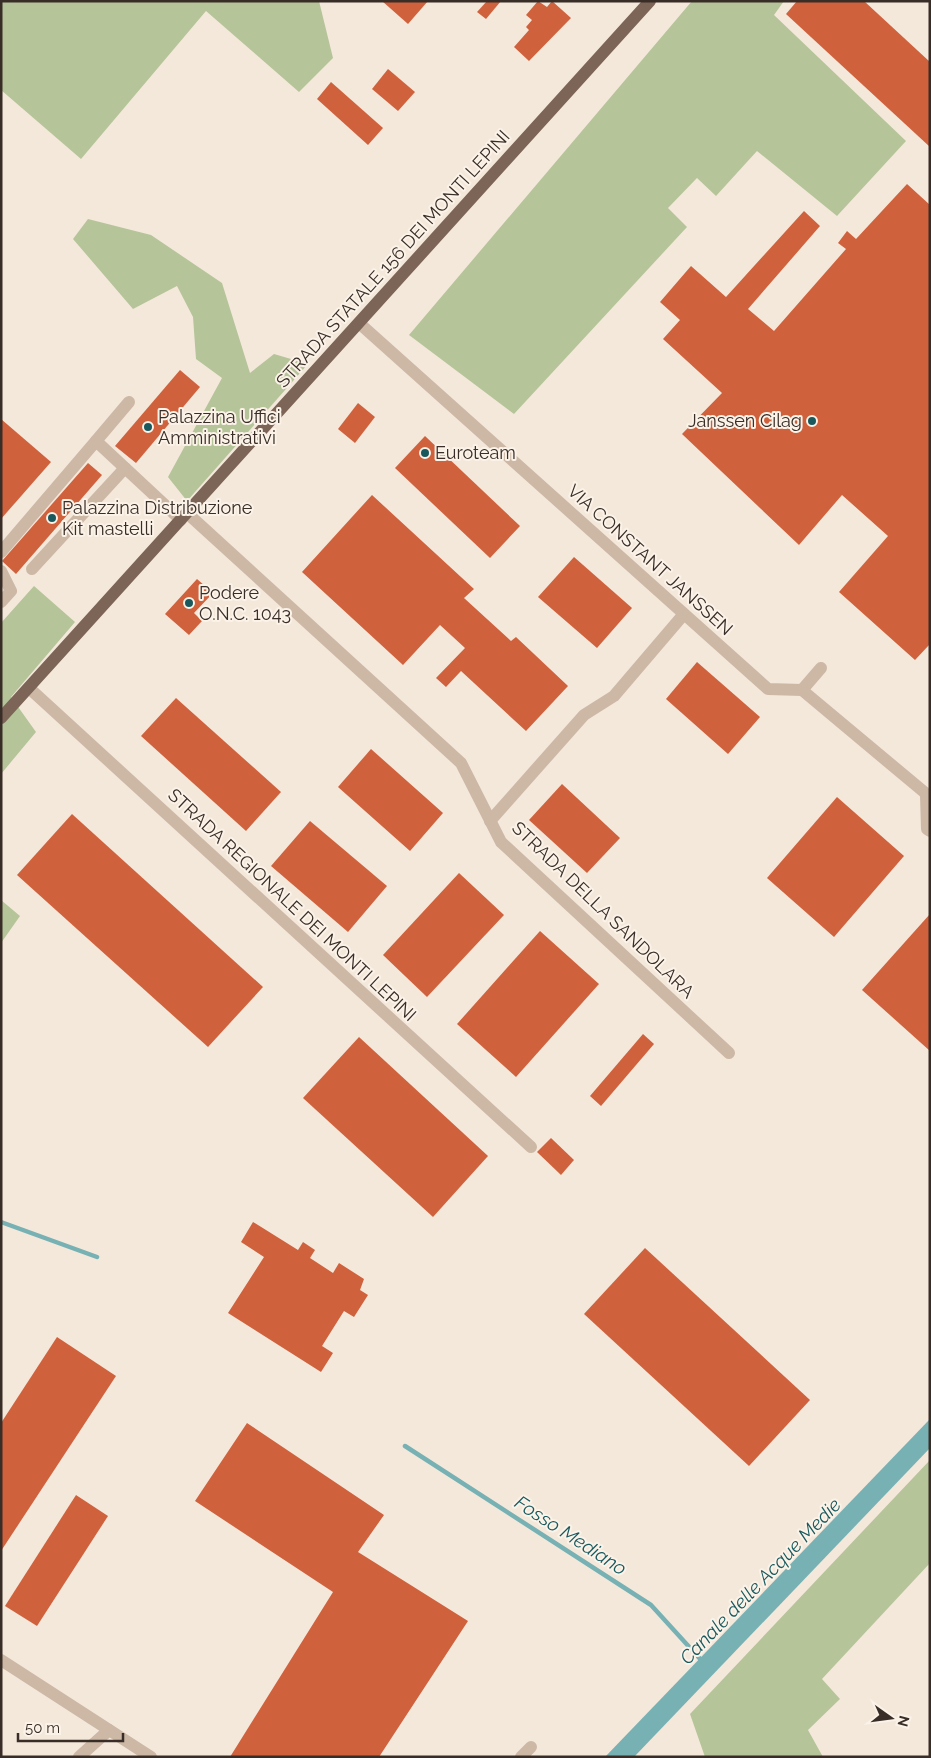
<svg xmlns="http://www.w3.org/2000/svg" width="931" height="1758" font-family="Raleway,sans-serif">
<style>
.green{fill:#b6c499}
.water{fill:#77b1b4}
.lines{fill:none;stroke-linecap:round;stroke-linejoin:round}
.stream{stroke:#77b1b4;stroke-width:4.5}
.building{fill:#d0613d}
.minor{stroke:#cdb8a6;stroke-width:12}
.major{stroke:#7c6457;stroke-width:12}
.poi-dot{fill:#19595e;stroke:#fbf2e8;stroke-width:2}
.labels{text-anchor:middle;stroke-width:4;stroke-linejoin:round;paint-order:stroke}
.street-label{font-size:18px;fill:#392d27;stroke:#fbf2e8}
.poi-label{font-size:18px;fill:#392d27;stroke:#fbf2e8;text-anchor:start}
.water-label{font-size:19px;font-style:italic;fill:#19595e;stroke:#fbf2e8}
</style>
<rect width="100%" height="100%" fill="#f4e8db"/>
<g class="green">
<path d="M1 1H319L333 58 299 92 206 11 81 159 1 90Z"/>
<path d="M692 1H784L774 15 906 141 837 216 757 151 716 196 697 178 668 208 687 227 514 414 409 335Z"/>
<path d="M88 219 151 235 222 283 250 373 274 354 308 364 187 501 168 477 222 378 196 359 193 317 177 286 133 309 73 239Z"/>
<path d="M34 586 75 622 11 697 36 732 1 774V623Z"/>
<path d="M1 900 20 916 1 943Z"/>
<path d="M930 1460V1563L822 1679 840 1699 808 1730 823 1757H705L690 1714Z"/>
</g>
<path class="water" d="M930 1419V1448L634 1757H605Z"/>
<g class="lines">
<g class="stream">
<path d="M1 1222 97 1257"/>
<path d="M405 1446 651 1605 702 1661"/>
</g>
</g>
<g class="building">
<path d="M382 1H428L408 24Z"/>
<path d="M487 1H501L486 19 477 12Z"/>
<path d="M538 1 547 7 552 1 571 18 529 61 514 47 529 30 526 27 532 20 526 15Z"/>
<path d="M797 1H864L930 62V147L786 14Z"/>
<path d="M388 69 415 92 398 111 372 89Z"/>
<path d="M331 82 383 128 368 145 317 99Z"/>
<path d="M907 184 930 205V644L915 660 839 592 888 536 842 495 799 545 682 434 722 393 663 339 680 320 660 302 691 266 726 297 804 211 820 226 748 309 774 331 846 249 838 243 847 231 856 239Z"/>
<path d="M180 370 200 387 136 463 115 446Z"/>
<path d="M358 403 375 417 355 443 338 429Z"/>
<path d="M1 419 51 462 1 519Z"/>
<path d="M425 436 520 526 490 558 395 468Z"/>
<path d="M88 463 102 475 16 574 2 561Z"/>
<path d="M372 495 474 589 464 598 511 641 516 637 568 686 526 731 461 671 446 687 436 678 465 648 440 625 403 665 302 572Z"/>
<path d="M574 557 632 608 597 648 538 597Z"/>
<path d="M197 579 213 593 194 613 202 621 189 635 165 614Z"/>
<path d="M697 662 760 717 728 754 666 699Z"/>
<path d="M176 698 281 792 246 831 141 736Z"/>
<path d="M371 749 443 813 410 851 338 787Z"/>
<path d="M562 784 620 838 587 873 529 820Z"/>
<path d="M837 797 904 856 834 937 767 878Z"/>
<path d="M72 814 263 987 208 1047 17 875Z"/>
<path d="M310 821 387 886 348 932 271 866Z"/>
<path d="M459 873 504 915 427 997 383 955Z"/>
<path d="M930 914V1051L862 990Z"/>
<path d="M540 931 599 984 516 1077 457 1024Z"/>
<path d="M643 1034 654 1044 601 1106 590 1096Z"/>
<path d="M359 1037 488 1156 433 1217 303 1098Z"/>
<path d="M551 1138 574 1160 561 1175 537 1152Z"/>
<path d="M253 1222 298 1250 303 1242 315 1250 310 1258 333 1273 339 1263 364 1279 360 1290 368 1295 354 1317 344 1311 322 1346 333 1353 321 1372 228 1313 264 1257 241 1242Z"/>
<path d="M645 1248 810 1400 749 1466 584 1314Z"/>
<path d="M57 1337 116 1376 1 1551V1423Z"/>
<path d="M247 1423 384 1515 358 1552 468 1621 379 1757H230L333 1592 195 1501Z"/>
<path d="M76 1495 108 1516 37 1626 5 1606Z"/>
</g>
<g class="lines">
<g class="minor">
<path d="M359 323 768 689 802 690 930 797"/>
<path d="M96 441 129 402"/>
<path d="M187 513 461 763 501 842 729 1053"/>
<path d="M1 552 96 441 181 520"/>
<path d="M32 569 125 468"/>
<path d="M1 571 11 591 1 602"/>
<path d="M29 688 531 1147"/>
<path d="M802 690 821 668"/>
<path d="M926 795 927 829 930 831"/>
<path d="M490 821 584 715 614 696 684 614"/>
<path d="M1 1660 151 1757"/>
<path d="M79 1757 109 1730"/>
<path d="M521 1757 531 1747"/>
</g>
<path class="major" d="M1 718 650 1"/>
</g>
<g class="poi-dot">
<circle cx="812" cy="421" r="5"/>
<circle cx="148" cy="427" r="5"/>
<circle cx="425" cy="453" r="5"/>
<circle cx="52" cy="518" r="5"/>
<circle cx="189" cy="603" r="5"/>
</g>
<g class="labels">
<g class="street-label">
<text transform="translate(393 259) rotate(-48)" y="6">STRADA STATALE 156 DEI MONTI LEPINI</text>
<text transform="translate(650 560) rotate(42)" y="6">VIA CONSTANT JANSSEN</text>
<text transform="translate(292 905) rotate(43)" y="6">STRADA REGIONALE DEI MONTI LEPINI</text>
<text transform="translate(603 910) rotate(44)" y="6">STRADA DELLA SANDOLARA</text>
</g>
<g class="poi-label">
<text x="158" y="423">Palazzina Uffici<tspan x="158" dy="21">Amministrativi</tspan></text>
<text x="802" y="427" text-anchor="end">Janssen Cilag</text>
<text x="435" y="459">Euroteam</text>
<text x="62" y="514">Palazzina Distribuzione<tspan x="62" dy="21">Kit mastelli</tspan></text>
<text x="199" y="599">Podere<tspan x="199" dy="21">O.N.C. 1043</tspan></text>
</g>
<g class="water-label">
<text transform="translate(571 1535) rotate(33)" y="7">Fosso Mediano</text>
<text transform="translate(760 1581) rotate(-46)" y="7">Canale delle Acque Medie</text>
</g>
</g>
<rect width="931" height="1758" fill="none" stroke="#392d27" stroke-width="5"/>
<g transform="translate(891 1718) rotate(104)" stroke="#fbf2e8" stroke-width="4" paint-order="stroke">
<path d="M0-4L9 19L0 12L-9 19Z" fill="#392d27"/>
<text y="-8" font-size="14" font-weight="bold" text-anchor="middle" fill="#392d27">N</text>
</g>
<path d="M18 1733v8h105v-8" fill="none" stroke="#392d27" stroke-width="2.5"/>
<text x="25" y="1733" font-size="15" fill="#392d27" stroke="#fbf2e8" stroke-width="4" paint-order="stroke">50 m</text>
</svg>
